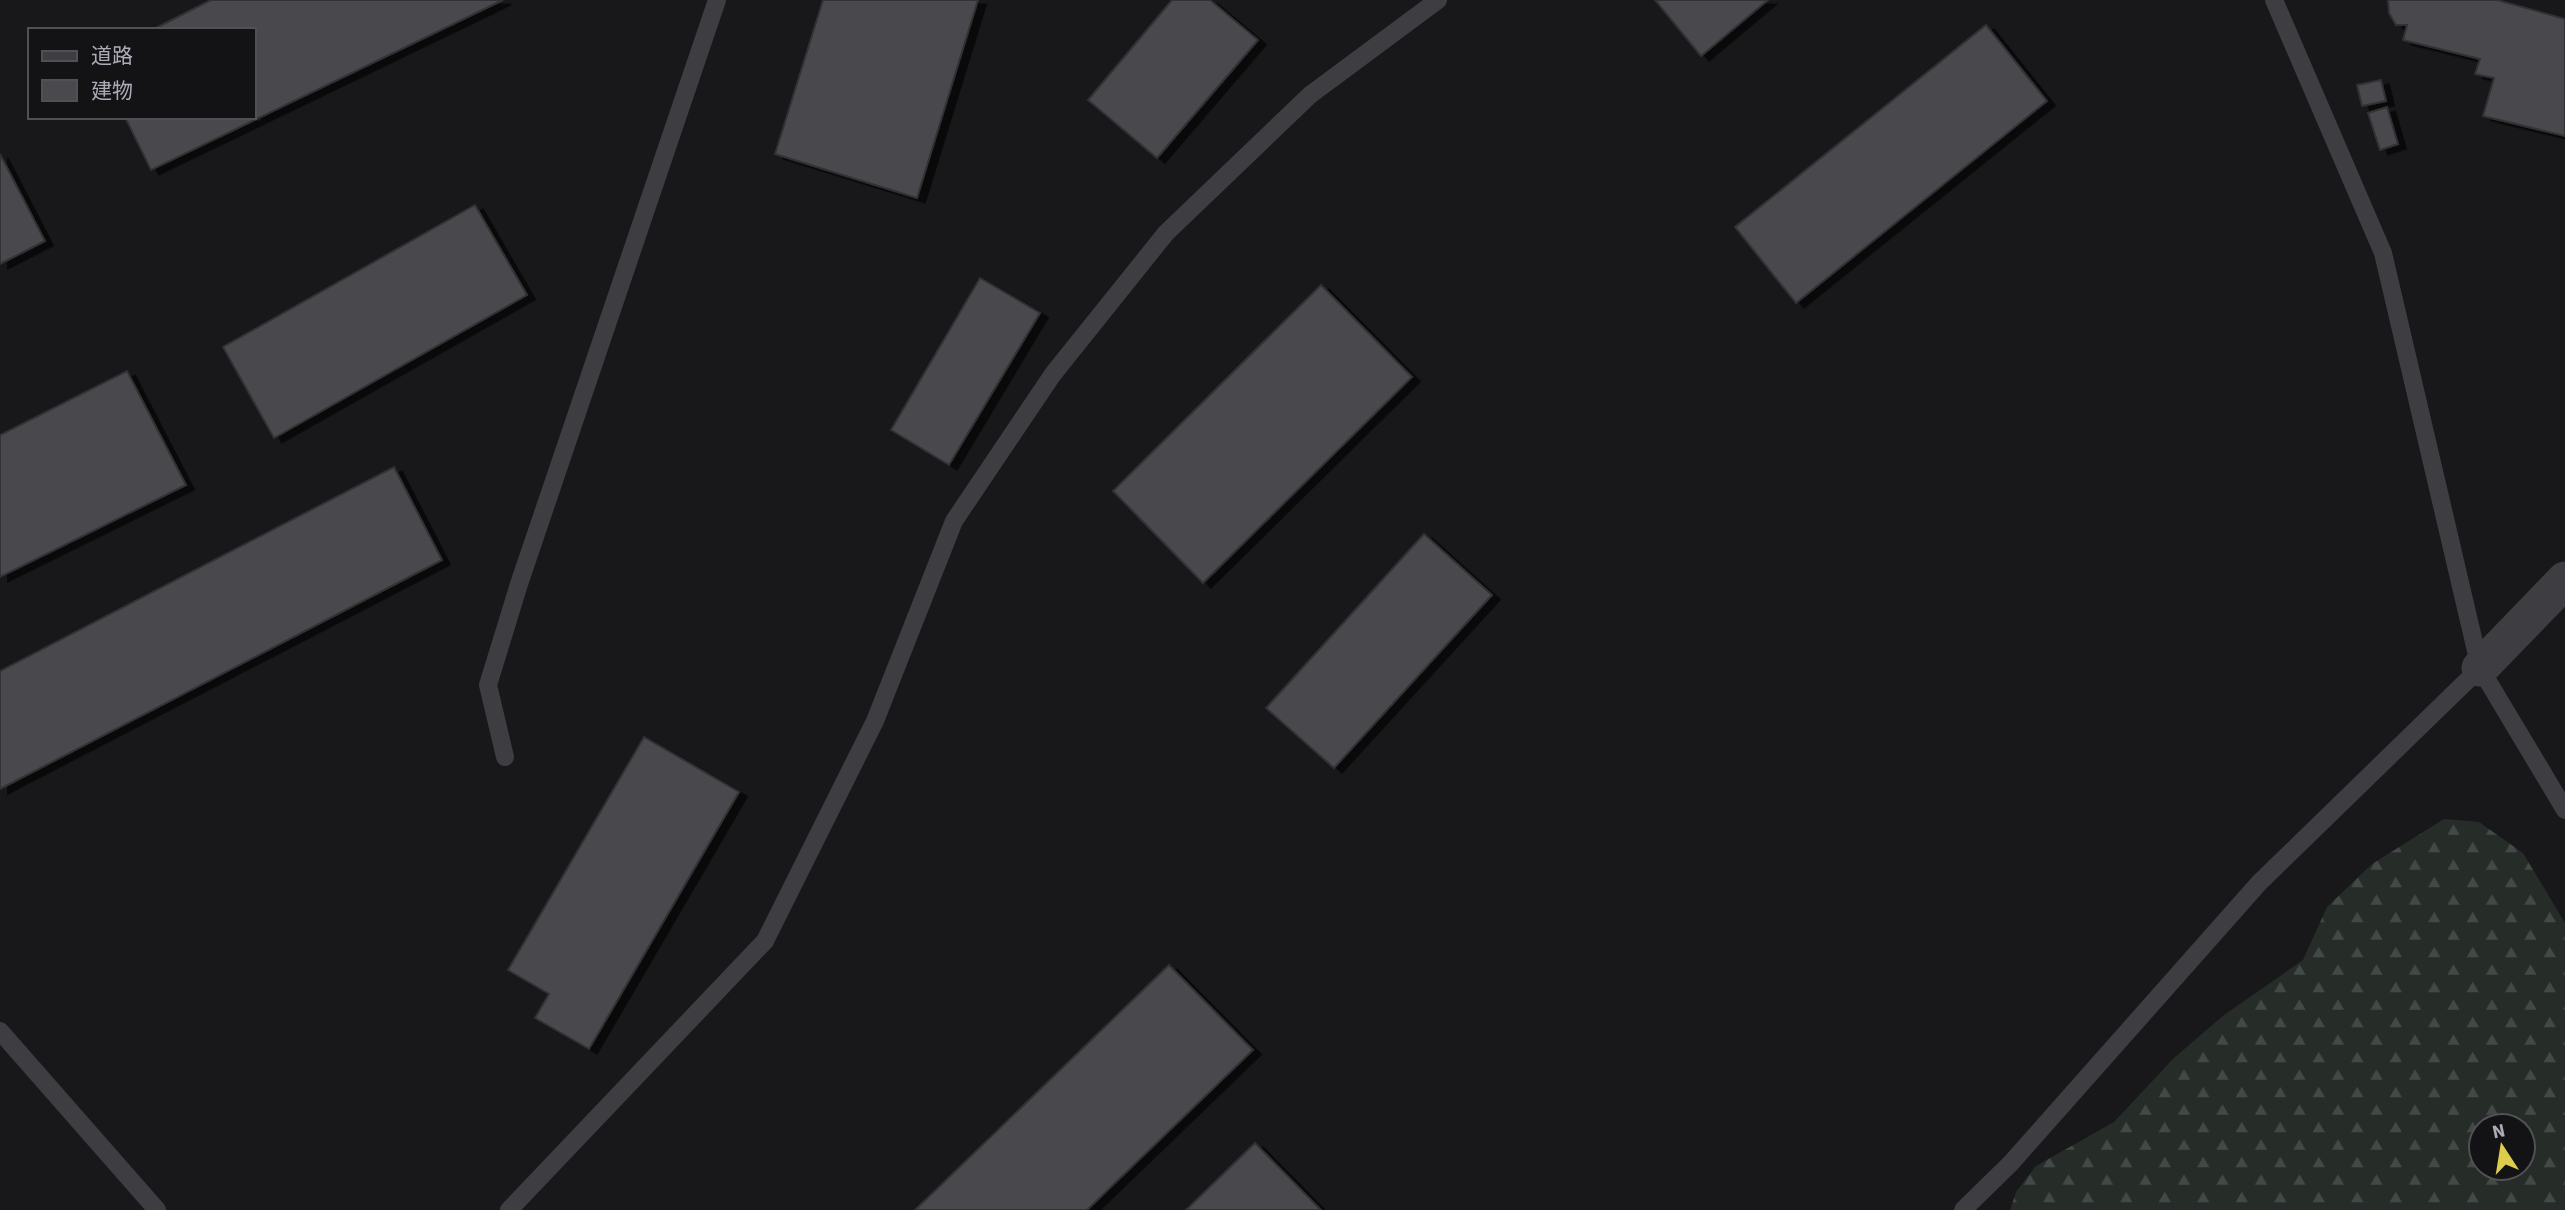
<svg xmlns="http://www.w3.org/2000/svg" width="2565" height="1210" font-family="'Source Sans 3','Noto Sans JP',sans-serif">
<style>
.forest{fill:url(#forest-firs);fill-rule:evenodd}
.building{fill:#4a494e;stroke:#323135;stroke-width:2;filter:url(#shadow)}
.lines{fill:none;stroke-linecap:round;stroke-linejoin:round}
.lane{stroke:#3e3e42;stroke-width:18}
.street{stroke:#3e3e42;stroke-width:37}
</style>
<defs>
<pattern id="forest-firs" width="22" height="20" patternUnits="userSpaceOnUse" patternTransform="scale(1.75)"><rect width="22" height="20" fill="#262d29"/><path d="M5 1l3.5 6h-7zM16 11l3.5 6h-7z" fill="#434946"/></pattern>
<filter id="shadow"><feDropShadow dx="8" dy="4.5" stdDeviation="0" flood-color="#0009"/></filter>
</defs>
<rect width="100%" height="100%" fill="#181719"/>
<path class="forest" d="M2444 819 2479 822 2523 853 2565 923V1210H2010L2016 1192 2036 1166 2114 1122 2174 1058 2224 1015 2303 960 2327 907 2372 864ZM2481 1126H2523V1168H2481Z"/>
<g class="building">
<path d="M211 0H503L151 170 125 117H254V30H152Z"/>
<path d="M823 0H978L917 198 775 154Z"/>
<path d="M1172 0H1210L1258 40 1157 158 1088 100Z"/>
<path d="M1655 0H1768L1701 56Z"/>
<path d="M2388 0H2497L2565 19V136L2483 116 2494 78 2475 74 2480 59 2403 40 2407 25H2396L2389 13Z"/>
<path d="M1986 25 2047 101 1796 303 1735 227Z"/>
<path d="M2381 80 2386 101 2362 106 2357 85Z"/>
<path d="M2387 107 2398 144 2380 150 2368 113Z"/>
<path d="M0 154 45 241 0 264Z"/>
<path d="M475 205 527 295 274 438 223 347Z"/>
<path d="M980 278 1040 313 949 465 891 430Z"/>
<path d="M1321 285 1412 377 1203 583 1113 491Z"/>
<path d="M127 371 186 485 0 577V435Z"/>
<path d="M394 467 442 560 0 789V671Z"/>
<path d="M1424 534 1492 595 1334 768 1266 708Z"/>
<path d="M644 737 739 792 589 1049 535 1018 549 994 508 970Z"/>
<path d="M1169 965 1253 1050 1087 1210H915Z"/>
<path d="M1255 1143 1321 1210H1186Z"/>
</g>
<g class="lines">
<g class="lane">
<path d="M2274 0 2383 253 2480 668 2565 810"/>
<path d="M505 757 488 685 519 584 717 0"/>
<path d="M0 1031 157 1210"/>
<path d="M509 1210 765 941 875 721 954 521 1053 374 1166 233 1310 95 1438 0"/>
<path d="M1963 1210 2011 1163 2259 883 2480 668"/>
</g>
<path class="street" d="M2480 668 2565 580"/>
</g>
<rect x="28" y="28" width="228" height="91" fill="#131214" stroke="#505055" stroke-width="2"/>
<rect x="42" y="51" width="35" height="10" fill="#3e3e42" stroke="#505055" stroke-width="2"/>
<text x="91" y="63" font-size="21" fill="#abacb7">道路</text>
<rect x="42" y="80" width="35" height="21" fill="#4a494e" stroke="#505055" stroke-width="2"/>
<text x="91" y="98" font-size="21" fill="#abacb7">建物</text>
<g transform="translate(2502 1147) rotate(348)"><circle r="33" fill="#131214" stroke="#505055" stroke-width="2"/>
<path d="M0-5L12 26L0 18L-12 26Z" fill="#dcce4c"/>
<text y="-10" font-size="19" font-weight="bold" text-anchor="middle" fill="#abacb7">N</text>
</g>
</svg>
